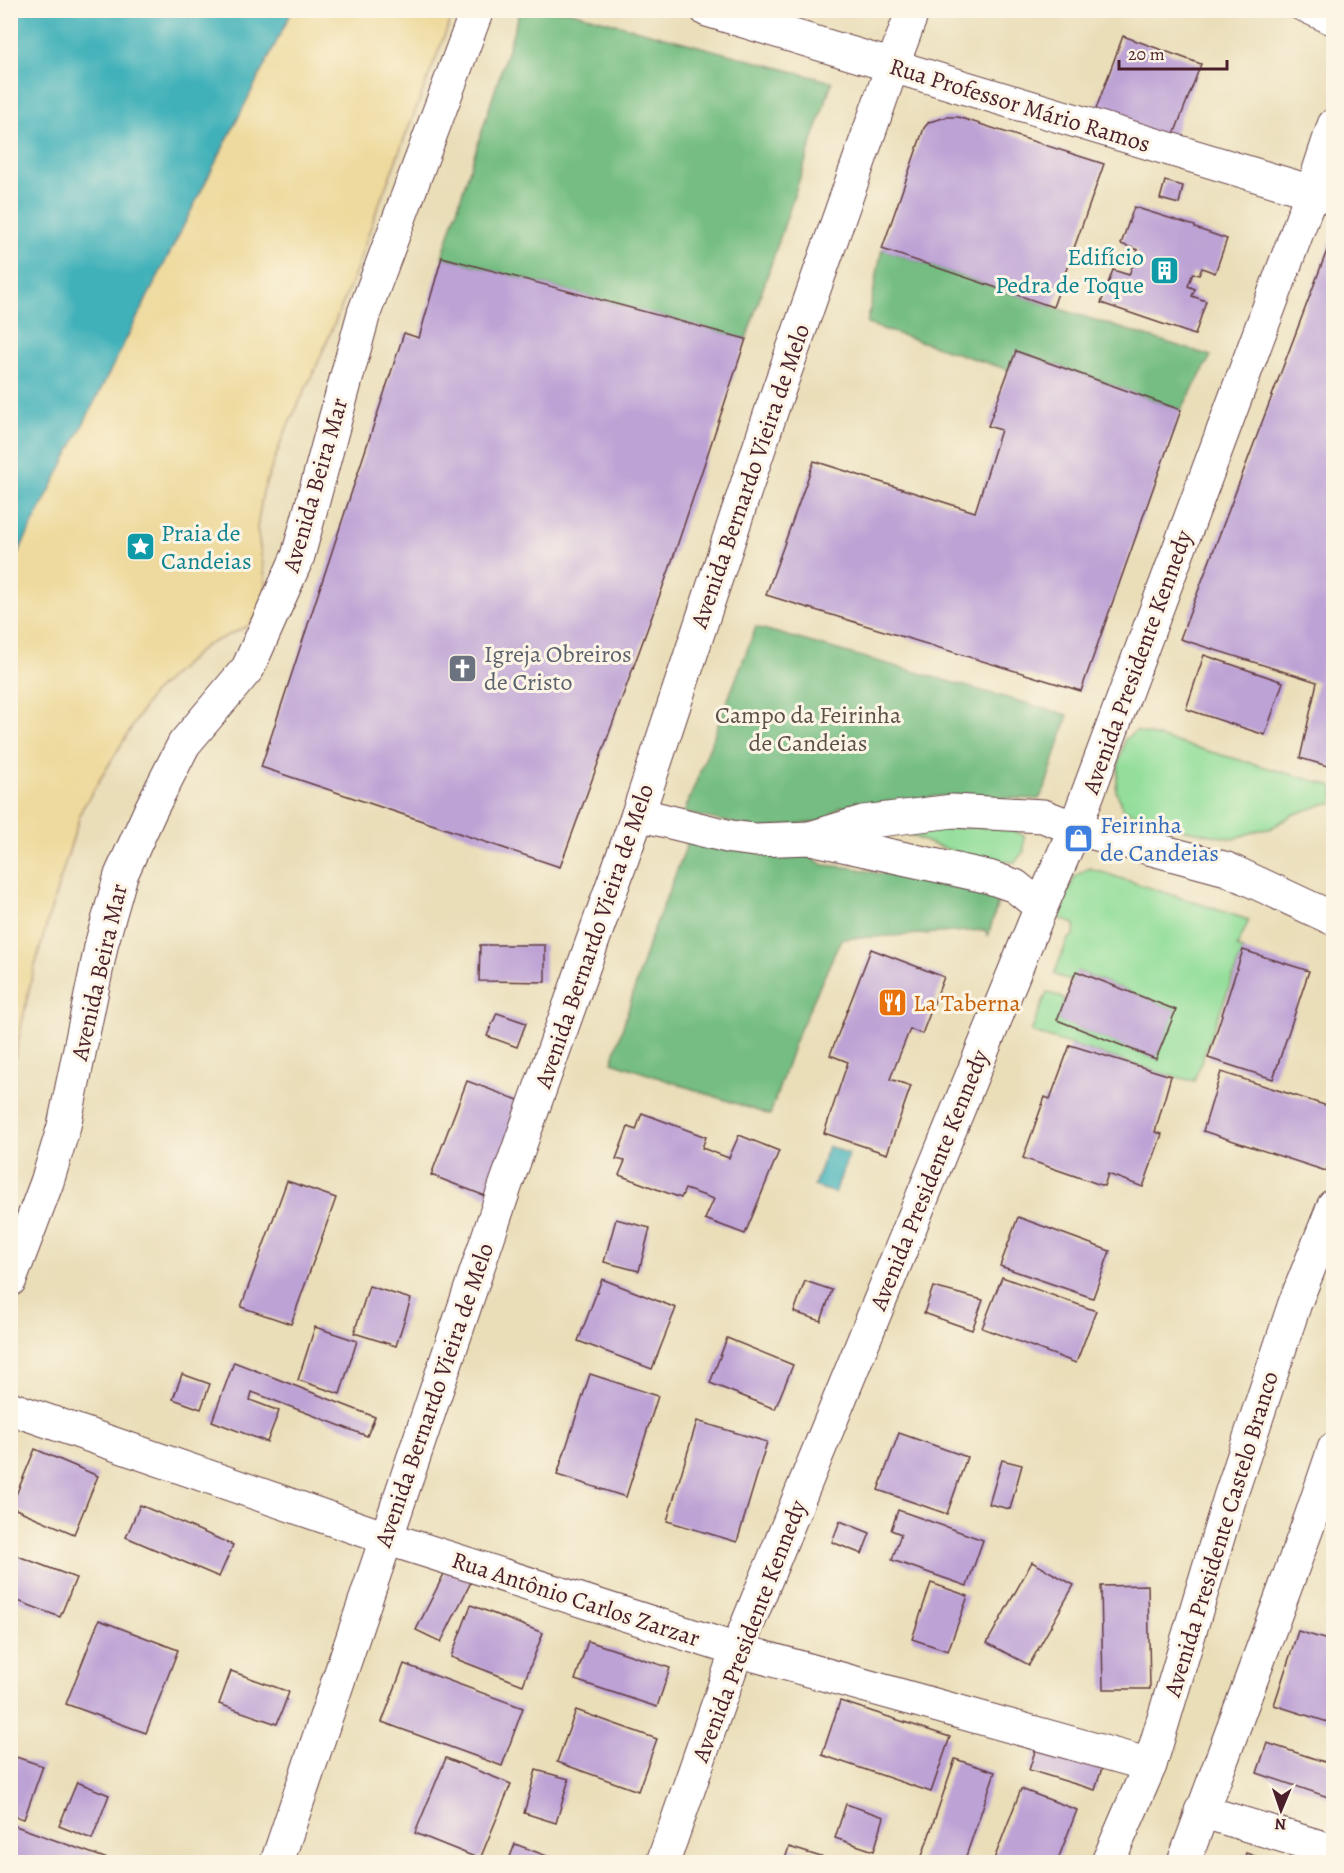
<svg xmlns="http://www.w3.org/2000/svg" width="1344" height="1873" font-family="Alegreya,serif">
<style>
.green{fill:#92de9a;stroke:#6e7e62;stroke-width:1.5}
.forest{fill:#75bd82;stroke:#606e56;stroke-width:1.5}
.sand{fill:#eeda9e;stroke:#9c7c64;stroke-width:1.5}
.water{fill:#40b1b9;stroke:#456872;stroke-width:1.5}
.building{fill:#bda2d5}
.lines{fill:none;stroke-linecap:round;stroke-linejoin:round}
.lane-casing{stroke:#623c40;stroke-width:20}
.street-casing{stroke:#623c40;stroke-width:35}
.primary-casing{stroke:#623c40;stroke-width:35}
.lane{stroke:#fff;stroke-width:18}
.street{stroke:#fff;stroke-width:33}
.primary{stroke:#fff;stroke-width:33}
.labels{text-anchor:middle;stroke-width:6;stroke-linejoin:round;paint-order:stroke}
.street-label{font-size:24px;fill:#4a1f2b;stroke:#fcf5e5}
.culture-label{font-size:24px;fill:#0d838f;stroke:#fcf5e5;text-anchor:end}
.worship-label{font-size:24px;fill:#5b616d;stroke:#fcf5e5;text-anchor:start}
.park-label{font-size:24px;fill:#5c4f47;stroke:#fcf5e5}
.shop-label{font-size:24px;fill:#366cbe;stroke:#fcf5e5;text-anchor:start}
.food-label{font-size:24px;fill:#c56008;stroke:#fcf5e5;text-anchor:start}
</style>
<rect width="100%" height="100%" fill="#fcf5e5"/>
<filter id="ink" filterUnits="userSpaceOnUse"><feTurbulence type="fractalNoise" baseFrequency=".0167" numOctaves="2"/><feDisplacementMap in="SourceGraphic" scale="12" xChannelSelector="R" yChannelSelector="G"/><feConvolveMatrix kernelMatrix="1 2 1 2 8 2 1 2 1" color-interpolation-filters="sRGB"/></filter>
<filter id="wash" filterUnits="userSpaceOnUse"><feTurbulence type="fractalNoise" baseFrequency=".008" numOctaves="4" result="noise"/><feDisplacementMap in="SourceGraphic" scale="24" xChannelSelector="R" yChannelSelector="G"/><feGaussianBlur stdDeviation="1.35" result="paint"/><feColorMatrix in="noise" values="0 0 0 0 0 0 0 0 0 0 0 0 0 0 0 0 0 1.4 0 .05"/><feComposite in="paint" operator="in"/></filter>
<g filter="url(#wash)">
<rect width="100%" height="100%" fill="#eadeb9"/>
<g class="green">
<path d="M1136 731 1333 786V804L1327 803 1292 815 1270 829 1259 830 1233 839 1159 825 1124 810 1116 791 1119 762 1125 739Z"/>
<path d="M951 828C974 828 1004 823 1024 836V851L1015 862C981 861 931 847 901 830Z"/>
<path d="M1089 868 1249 920 1237 947 1243 950 1194 1081 1171 1076 1031 1032 1047 992 1065 999 1058 1020 1156 1059 1175 1010 1077 971 1072 982 1054 974 1068 939 1074 935 1075 924 1057 918 1075 876Z"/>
</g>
<g class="forest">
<path d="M520 11H568L832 82 746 339 442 257Z"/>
<path d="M882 249 1053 307 1211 356 1181 410 1017 351 1009 370 867 324Z"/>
<path d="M756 627 1068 715 1045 788 1039 799 942 796 840 807 823 821 761 829 684 813Z"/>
<path d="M690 837 794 849 824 865 854 868 876 873 911 876 997 894 999 899 988 936 985 930 841 939 794 1043 770 1115 612 1062 650 939Z"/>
</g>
<path class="sand" d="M292 11H454L376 212 353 279 317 365 284 434 263 491 257 528 266 584 264 606 248 626 205 646 152 694 82 809 52 906 31 980 11 1076V567Z"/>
<g class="water">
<path d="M11 10 292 11 11 567 10 11Z"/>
<path d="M828 1146 849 1154 835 1193 814 1186Z"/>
</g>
<g id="blocks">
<g class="building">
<path d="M1123 36 1201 64 1170 145 1093 117Z"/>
<path d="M947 117H958L1104 164 1053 307 882 249 924 128 929 122Z"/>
<path d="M1165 181 1183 186 1179 204 1160 199Z"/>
<path d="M1134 207 1195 226V228L1227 239 1215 273 1202 268 1199 275 1193 273 1188 286 1195 289 1192 296 1206 301 1195 335 1101 303 1113 270 1129 275 1138 250 1121 244Z"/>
<path d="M1334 232V768L1300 758 1317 682 1180 639Z"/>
<path d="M442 257 746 339 669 570 560 867 261 767 404 333 419 338Z"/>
<path d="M1016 351 1181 410 1081 691 766 595 814 461 975 512 1001 430 988 426Z"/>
<path d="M1204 655 1283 682 1265 735 1186 709Z"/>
<path d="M480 945H545V982L479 981Z"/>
<path d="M871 949 944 977 922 1034 910 1029 890 1079 911 1086 887 1154 824 1133 848 1062 830 1055Z"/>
<path d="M1243 950 1309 971 1273 1079 1208 1058Z"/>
<path d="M1076 971 1176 1010 1156 1059 1057 1020Z"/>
<path d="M497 1013 526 1023 517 1047 487 1036Z"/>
<path d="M1070 1045 1171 1076 1155 1132 1162 1134 1143 1187 1108 1174 1104 1186 1023 1158 1045 1097 1050 1099Z"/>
<path d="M1221 1072 1334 1108V1149L1326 1171 1203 1131Z"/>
<path d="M467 1081 529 1104 493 1199 431 1175Z"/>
<path d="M642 1113 706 1137 702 1148 729 1158 739 1135 779 1151 745 1234 705 1219 714 1199 685 1189 681 1198 619 1175 625 1161 616 1159 628 1127 636 1130Z"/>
<path d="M287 1181 336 1198 291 1324 241 1307Z"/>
<path d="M1018 1217 1110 1251 1093 1298 1000 1266Z"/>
<path d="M616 1219 650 1228 639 1271 604 1262Z"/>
<path d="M1002 1277 1096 1311 1076 1363 982 1328Z"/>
<path d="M602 1279 676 1308 652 1369 578 1341Z"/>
<path d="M805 1281 832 1290 821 1321 794 1312Z"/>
<path d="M369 1286 411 1299 396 1346 354 1333Z"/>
<path d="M933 1287 983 1300 972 1330 924 1313Z"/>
<path d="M315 1327 357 1341 340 1394 298 1380Z"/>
<path d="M727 1338 793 1365 775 1409 710 1383Z"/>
<path d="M234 1362 375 1417 367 1436 252 1392 250 1400 279 1411 267 1442 212 1421Z"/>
<path d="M182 1374 210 1384 201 1409 173 1399Z"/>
<path d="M590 1374 658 1396 626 1497 557 1475Z"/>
<path d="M697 1421 767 1442 737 1542 667 1521Z"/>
<path d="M899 1433 967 1457 947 1514 878 1490Z"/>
<path d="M35 1449 98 1476 74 1534 11 1507Z"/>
<path d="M1002 1460 1022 1465 1010 1509 989 1504Z"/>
<path d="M140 1505 233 1545 219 1577 126 1537Z"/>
<path d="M898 1510 983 1540 967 1586 892 1560 901 1534 891 1530Z"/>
<path d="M840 1521 870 1533 862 1554 832 1542Z"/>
<path d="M10 1553 76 1578 60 1617 10 1598Z"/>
<path d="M1032 1562 1074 1585 1029 1665 987 1643Z"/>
<path d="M446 1570 471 1582 441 1642 416 1630Z"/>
<path d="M931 1583 968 1596 948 1651 912 1639Z"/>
<path d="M1148 1585 1150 1689H1103L1101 1586Z"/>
<path d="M471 1605 543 1633 523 1685 451 1657Z"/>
<path d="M99 1620 178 1650 146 1733 66 1704Z"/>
<path d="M1298 1631 1334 1642V1724L1274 1705Z"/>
<path d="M588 1641 670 1668 657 1707 575 1680Z"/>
<path d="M404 1664 523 1708 502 1766 382 1722Z"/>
<path d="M231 1671 289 1692 277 1724 219 1704Z"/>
<path d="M840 1701 950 1737 931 1792 822 1755Z"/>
<path d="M576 1710 657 1739 638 1791 557 1762Z"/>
<path d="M1267 1743 1334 1765V1799L1257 1773Z"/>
<path d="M1037 1745 1103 1765 1095 1790 1029 1770Z"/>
<path d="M10 1755 43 1766 24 1819 10 1815Z"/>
<path d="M446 1758 511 1784 480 1859 415 1833Z"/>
<path d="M955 1759 995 1772 964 1862H920Z"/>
<path d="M536 1770 569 1779 556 1823 524 1813Z"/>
<path d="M77 1782 109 1795 92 1839 59 1826Z"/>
<path d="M1021 1789 1077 1810 1057 1862H993Z"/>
<path d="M846 1804 884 1817 874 1851 835 1838Z"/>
<path d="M10 1824 116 1862H24L10 1858Z"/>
<path d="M515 1844 552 1858 550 1862H508Z"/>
<path d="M789 1847 837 1862H784Z"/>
<path d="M1246 1853 1272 1862H1243Z"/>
</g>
</g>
</g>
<g filter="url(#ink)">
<use href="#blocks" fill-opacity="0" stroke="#623c40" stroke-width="1.5"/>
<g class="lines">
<defs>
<path id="lane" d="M1297 10 1334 27"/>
<g id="street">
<path d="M707 10 1332 198"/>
<path d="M638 814 731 837 755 840 810 838 989 877 1015 886 1041 907"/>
<path d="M810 838 863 822 953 811 1043 816 1075 828 1227 869 1334 919"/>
<path d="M10 1280 47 1182 64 1126 102 942 121 875 151 809 184 744 248 668 298 556 364 313 477 10"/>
<path d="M10 1408 386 1538 737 1650 1150 1765"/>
<path d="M1201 1811 1334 1851"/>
<path d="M663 1862 737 1650 1041 907 1075 828 1312 192 1334 125"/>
</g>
<g id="primary">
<path d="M277 1862 506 1184 638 814 773 406 892 67 913 10"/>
<path d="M1108 1862 1150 1765 1230 1497 1295 1303 1334 1205"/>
<path d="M1184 1862 1310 1520 1334 1449"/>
</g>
</defs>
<use href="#lane" class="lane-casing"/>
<use href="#street" class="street-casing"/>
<use href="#primary" class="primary-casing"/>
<use href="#lane" class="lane"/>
<use href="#street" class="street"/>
<use href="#primary" class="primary"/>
</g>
</g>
<defs>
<symbol id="building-square" viewBox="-11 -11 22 22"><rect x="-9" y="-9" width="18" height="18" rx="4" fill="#0f9aa8" stroke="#fcf5e5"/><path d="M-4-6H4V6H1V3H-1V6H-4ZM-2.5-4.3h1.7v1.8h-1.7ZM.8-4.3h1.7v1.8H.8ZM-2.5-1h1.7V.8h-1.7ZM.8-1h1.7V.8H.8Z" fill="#fff"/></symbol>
<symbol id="sight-square" viewBox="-11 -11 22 22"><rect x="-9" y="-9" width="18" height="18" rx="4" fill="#0f9aa8" stroke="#fcf5e5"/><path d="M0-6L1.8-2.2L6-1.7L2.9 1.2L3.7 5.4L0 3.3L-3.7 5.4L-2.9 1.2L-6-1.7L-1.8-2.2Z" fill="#fff"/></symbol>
<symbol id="church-square" viewBox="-11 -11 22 22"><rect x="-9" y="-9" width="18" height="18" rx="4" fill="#6b7280" stroke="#fcf5e5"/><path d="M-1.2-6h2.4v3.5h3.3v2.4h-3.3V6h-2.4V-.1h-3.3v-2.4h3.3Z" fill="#fff"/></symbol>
<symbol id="shop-square" viewBox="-11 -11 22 22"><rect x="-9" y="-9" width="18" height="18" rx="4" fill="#3f7fe0" stroke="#fcf5e5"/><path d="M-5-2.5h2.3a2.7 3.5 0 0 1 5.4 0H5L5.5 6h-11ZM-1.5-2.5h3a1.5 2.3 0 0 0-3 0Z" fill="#fff"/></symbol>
<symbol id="restaurant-square" viewBox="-11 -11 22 22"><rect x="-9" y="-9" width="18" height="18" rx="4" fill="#e8710a" stroke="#fcf5e5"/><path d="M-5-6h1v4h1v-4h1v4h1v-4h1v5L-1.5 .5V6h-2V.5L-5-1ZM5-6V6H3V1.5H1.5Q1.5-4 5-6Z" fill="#fff"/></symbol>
</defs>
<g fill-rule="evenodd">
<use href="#building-square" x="1148" y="254" width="33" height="33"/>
<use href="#sight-square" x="124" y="530" width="33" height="33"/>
<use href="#church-square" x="446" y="652" width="33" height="33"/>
<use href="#shop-square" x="1062" y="822" width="33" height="33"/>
<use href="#restaurant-square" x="876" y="986" width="33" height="33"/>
</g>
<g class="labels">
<g class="street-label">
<text transform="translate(1020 105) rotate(17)" y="8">Rua Professor Mário Ramos</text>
<text transform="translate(750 476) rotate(-71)" y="8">Avenida Bernardo Vieira de Melo</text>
<text transform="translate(315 485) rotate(-74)" y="8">Avenida Beira Mar</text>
<text transform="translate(1137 662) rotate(-70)" y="8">Avenida Presidente Kennedy</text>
<text transform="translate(594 936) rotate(-71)" y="8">Avenida Bernardo Vieira de Melo</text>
<text transform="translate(99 972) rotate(-77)" y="8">Avenida Beira Mar</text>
<text transform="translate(929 1180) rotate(-68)" y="8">Avenida Presidente Kennedy</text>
<text transform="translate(434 1395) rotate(-71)" y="8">Avenida Bernardo Vieira de Melo</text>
<text transform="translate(1221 1534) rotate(-73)" y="8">Avenida Presidente Castelo Branco</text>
<text transform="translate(576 1599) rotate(18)" y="8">Rua Antônio Carlos Zarzar</text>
<text transform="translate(749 1631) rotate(-69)" y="8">Avenida Presidente Kennedy</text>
</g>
<g class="culture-label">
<text x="1144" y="265">Edifício<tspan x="1144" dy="28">Pedra de Toque</tspan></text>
<text x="161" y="541" text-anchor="start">Praia de<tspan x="161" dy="28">Candeias</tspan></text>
</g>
<g class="worship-label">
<text x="484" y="662">Igreja Obreiros<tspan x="484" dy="28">de Cristo</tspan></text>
</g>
<g class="park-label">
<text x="808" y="723">Campo da Feirinha<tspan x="808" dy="28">de Candeias</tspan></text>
</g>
<g class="shop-label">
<text x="1100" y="833">Feirinha<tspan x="1100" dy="28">de Candeias</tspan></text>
</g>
<g class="food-label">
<text x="913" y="1011">La Taberna</text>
</g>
</g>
<rect width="1344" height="1873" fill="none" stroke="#fcf5e5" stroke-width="36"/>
<g transform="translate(1281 1810) rotate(182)" stroke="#fcf5e5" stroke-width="4.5" paint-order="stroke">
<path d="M0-4.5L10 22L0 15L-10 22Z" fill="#4a1f2b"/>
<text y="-9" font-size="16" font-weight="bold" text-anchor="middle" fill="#4a1f2b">N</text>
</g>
<path d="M1119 60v9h108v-9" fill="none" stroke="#4a1f2b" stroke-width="3"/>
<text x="1128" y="60" font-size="18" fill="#4a1f2b" stroke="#fcf5e5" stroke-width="4.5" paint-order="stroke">20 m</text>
</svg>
